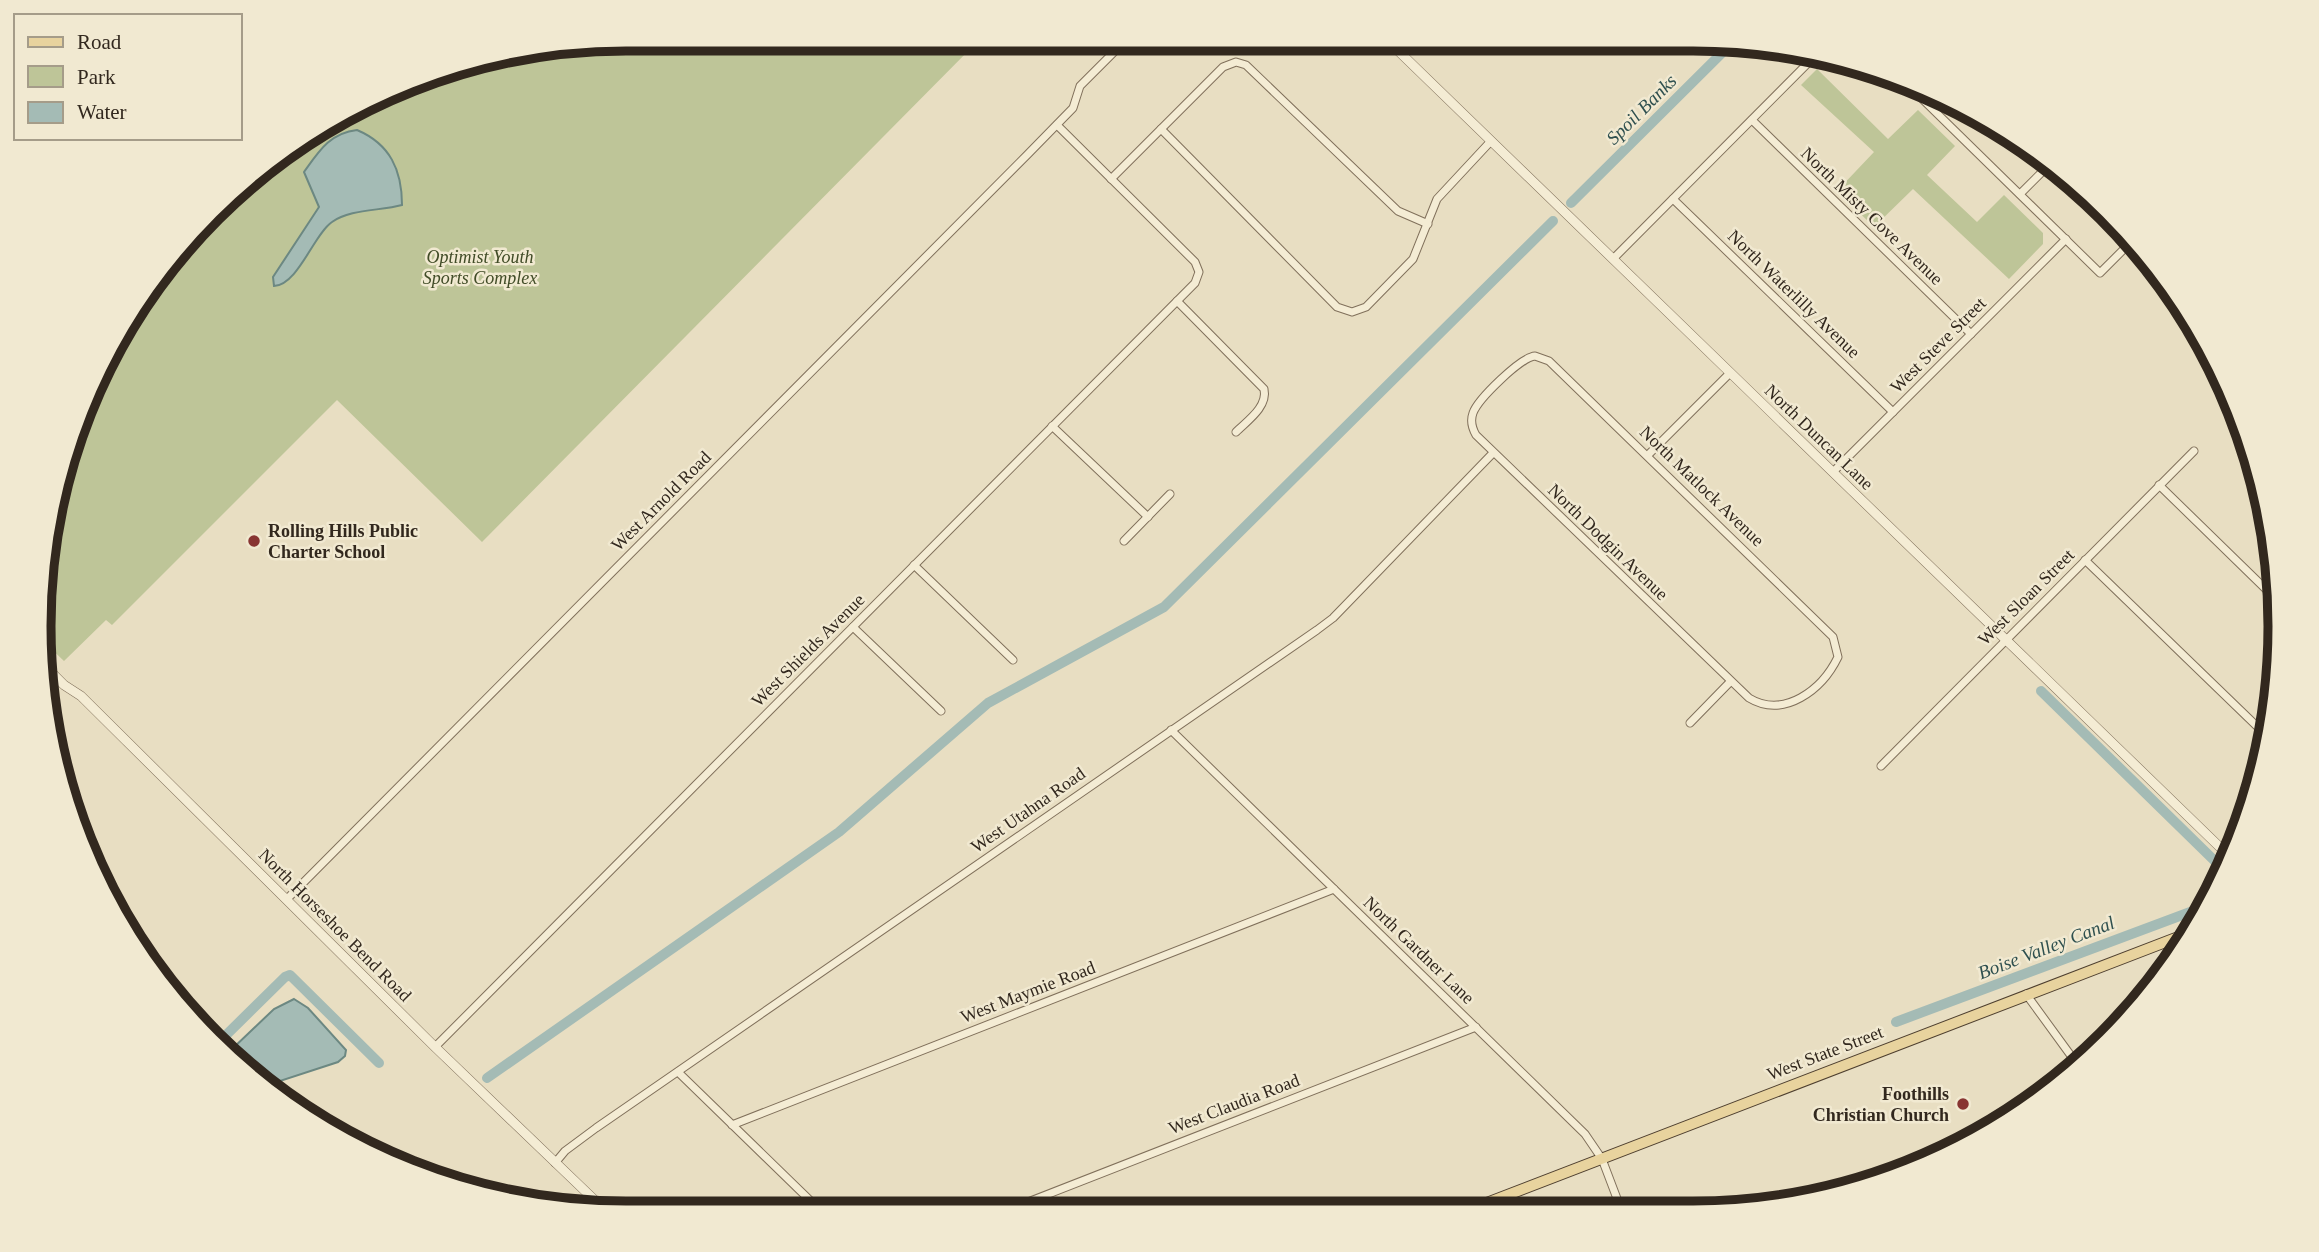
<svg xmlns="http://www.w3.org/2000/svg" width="2319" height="1252" font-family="'Times New Roman',serif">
<rect width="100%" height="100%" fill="#e8dec2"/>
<!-- green -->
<g fill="#bec598">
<polygon points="626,39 980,39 482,542 337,400 112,625 106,620 64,661 42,640 58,474 137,300 268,160 437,70"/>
<polygon points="1817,69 1888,139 1918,110 1955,146 1927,175 1977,222 2004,195 2043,233 2043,244 2009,279 1913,189 1874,227 1837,191 1874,152 1801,85"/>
</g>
<!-- water -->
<g fill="#a4bbb5" stroke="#6c8882" stroke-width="2">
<path d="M357,130C390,144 402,170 402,205C380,211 350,209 332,222C314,234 298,285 274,286L273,277L319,207L304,172C319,151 330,133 357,130Z"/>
<polygon points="294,999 308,1008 346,1050 345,1056 338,1062 271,1084 230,1051 274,1009"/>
</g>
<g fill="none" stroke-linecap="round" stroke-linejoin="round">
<!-- canal -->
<g stroke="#a4bbb5" stroke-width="10">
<polyline points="1571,203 1735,40"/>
<polyline points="2041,691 2224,870"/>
<polyline points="1896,1022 2209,905"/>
<polyline points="219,1042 285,977 290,975 379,1063"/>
<polyline points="487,1078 839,832 988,703 1164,607 1553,221"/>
</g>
<defs>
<g id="minor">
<polyline points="1908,85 2100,273 2133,240"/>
<polyline points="1752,120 1971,334"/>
<polyline points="1161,129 1337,307 1352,312 1366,307 1413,259 1437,199 1491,141"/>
<polyline points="1111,179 1223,67 1236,62 1246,65 1398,211 1428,224"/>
<polyline points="2020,194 2051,163"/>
<polyline points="1673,199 1893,412"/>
<polyline points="1613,259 1817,54"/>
<path d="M1177,301L1264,389C1268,407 1247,421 1236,432"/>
<path d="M1535,356L1549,361L1833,637L1838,657C1822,690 1784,719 1749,698L1476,435C1472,428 1470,421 1473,413C1478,399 1521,357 1535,356Z"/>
<polyline points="1052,426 1148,517"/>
<polyline points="1648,455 1730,373"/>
<polyline points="1833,472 2066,239"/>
<polyline points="2159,485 2279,602"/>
<polyline points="1124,541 1170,494"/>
<polyline points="2085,560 2268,737"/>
<polyline points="914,565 1013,660"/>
<polyline points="853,627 941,711"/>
<polyline points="1690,723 1730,682"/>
<polyline points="1171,730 1585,1134 1602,1159 1621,1209"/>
<polyline points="1881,766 2194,451"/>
<polyline points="287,899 1028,154 1073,108 1080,86 1127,39"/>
<polyline points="2026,994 2077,1064"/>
<polyline points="435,1047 1195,283 1199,272 1195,262 1057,125"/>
<polyline points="678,1072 822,1212"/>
<polyline points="732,1125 1334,889"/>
<polyline points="555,1163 565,1151 596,1128 1317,630 1333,618 1493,453"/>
<polyline points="1005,1211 1476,1027"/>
</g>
<g id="tertiary">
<polyline points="1386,39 2230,857"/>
<polyline points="40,661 64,685 81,696 435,1047 607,1212"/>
</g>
<polyline id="primary" points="1471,1209 2194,931"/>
</defs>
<!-- minor casing -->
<use href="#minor" stroke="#80705b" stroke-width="9"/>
<!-- tertiary casing -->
<use href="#tertiary" stroke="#80705b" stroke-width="10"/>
<!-- primary casing -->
<use href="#primary" stroke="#4e3f2f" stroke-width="12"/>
<!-- minor -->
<use href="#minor" stroke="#f4ecd4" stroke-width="7"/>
<!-- tertiary -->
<use href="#tertiary" stroke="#f4ecd4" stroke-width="9"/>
<!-- primary -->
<use href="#primary" stroke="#e8d39e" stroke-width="10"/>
</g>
<!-- markers -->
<g fill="#883532" stroke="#f1e9d1" stroke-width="2.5">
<circle cx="254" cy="541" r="7"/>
<circle cx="1963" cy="1104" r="7"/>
</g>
<g text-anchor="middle" stroke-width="5" stroke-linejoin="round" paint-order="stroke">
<!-- street labels -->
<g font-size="18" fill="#32281e" stroke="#f1e9d1">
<text transform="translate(1872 216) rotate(44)" y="6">North Misty Cove Avenue</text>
<text transform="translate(1794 294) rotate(44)" y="6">North Waterlilly Avenue</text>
<text transform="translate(1938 345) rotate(-45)" y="6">West Steve Street</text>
<text transform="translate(1819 437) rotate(44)" y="6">North Duncan Lane</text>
<text transform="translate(1702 486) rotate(44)" y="6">North Matlock Avenue</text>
<text transform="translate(661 501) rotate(-45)" y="6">West Arnold Road</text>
<text transform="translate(1608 542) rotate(44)" y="6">North Dodgin Avenue</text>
<text transform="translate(2026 597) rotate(-45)" y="6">West Sloan Street</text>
<text transform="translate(808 650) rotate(-45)" y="6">West Shields Avenue</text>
<text transform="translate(1028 810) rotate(-35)" y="6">West Utahna Road</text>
<text transform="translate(335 925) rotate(45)" y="6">North Horseshoe Bend Road</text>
<text transform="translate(1419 950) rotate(44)" y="6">North Gardner Lane</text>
<text transform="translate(1028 992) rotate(-21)" y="6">West Maymie Road</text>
<text transform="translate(1825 1053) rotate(-21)" y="6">West State Street</text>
<text transform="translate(1234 1104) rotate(-21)" y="6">West Claudia Road</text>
</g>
<!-- park labels -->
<g font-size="18" font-style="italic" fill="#414c27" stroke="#f1e9d1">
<text x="480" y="263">Optimist Youth<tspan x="480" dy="21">Sports Complex</tspan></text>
</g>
<!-- poi labels -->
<g font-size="18" font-weight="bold" fill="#32281e" stroke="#f1e9d1" text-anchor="start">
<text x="268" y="537">Rolling Hills Public<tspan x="268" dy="21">Charter School</tspan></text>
<text x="1949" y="1100" text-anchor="end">Foothills<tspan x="1949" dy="21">Christian Church</tspan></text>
</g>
<!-- water labels -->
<g font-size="19" font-style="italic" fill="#2f504f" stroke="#f1e9d1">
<text transform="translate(1641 109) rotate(-45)" y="7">Spoil Banks</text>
<text transform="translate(2046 947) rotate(-21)" y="7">Boise Valley Canal</text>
</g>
</g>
<!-- crop -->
<path d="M0 0H2319V1252H0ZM626 51H1693A575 575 0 0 1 2268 626V626A575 575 0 0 1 1693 1201H626A575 575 0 0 1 51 626V626A575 575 0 0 1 626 51Z" fill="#f1e9d1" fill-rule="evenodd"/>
<path fill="none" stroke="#32281e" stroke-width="9" d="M626 51H1693A575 575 0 0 1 2268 626V626A575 575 0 0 1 1693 1201H626A575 575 0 0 1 51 626V626A575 575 0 0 1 626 51Z"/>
<!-- legend -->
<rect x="14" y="14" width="228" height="126" fill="#f1e9d1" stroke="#a59c89" stroke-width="2"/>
<rect x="28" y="37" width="35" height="10" fill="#e8d39e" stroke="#a59c89" stroke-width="2"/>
<text x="77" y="49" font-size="21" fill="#32281e">Road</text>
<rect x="28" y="66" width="35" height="21" fill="#bec598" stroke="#a59c89" stroke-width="2"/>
<text x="77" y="84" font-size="21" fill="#32281e">Park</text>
<rect x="28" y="102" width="35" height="21" fill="#a4bbb5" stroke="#a59c89" stroke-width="2"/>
<text x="77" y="119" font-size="21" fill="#32281e">Water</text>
</svg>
